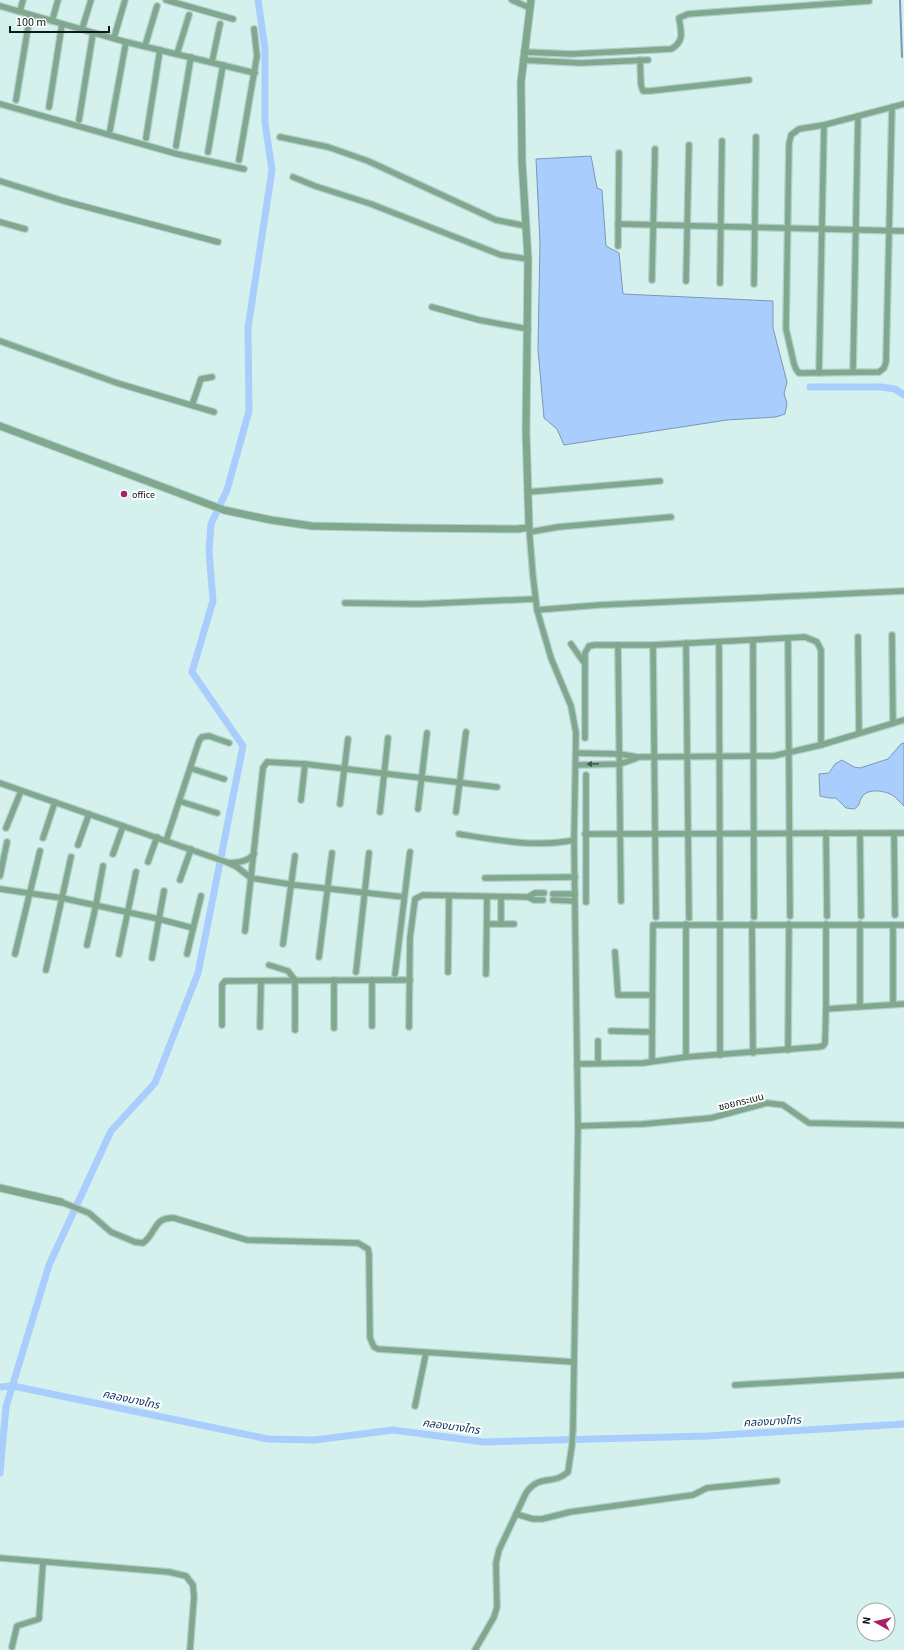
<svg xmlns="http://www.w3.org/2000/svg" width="904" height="1650" font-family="'Source Sans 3','Noto Sans Thai',sans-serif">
<rect width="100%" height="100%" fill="#d5f1ee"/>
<!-- water -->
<g fill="#a9cdfc" stroke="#7a97b7">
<polygon points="591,156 597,188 602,190 606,246 619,253 623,294 773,301 773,328 787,382 784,394 787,403 785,414 776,417 727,420 564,445 557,429 544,418 538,349 540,243 536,159"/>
<path d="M904,743V806C901,803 898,800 895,797C888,791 868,787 862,797C858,803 861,805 854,809L846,808L836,798H829L820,796L819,774L829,773L835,764L842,760L854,767L860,768L888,759L901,744Z"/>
</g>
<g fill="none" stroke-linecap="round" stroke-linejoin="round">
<!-- stream -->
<polyline stroke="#7a97b7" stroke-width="2" points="900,0 902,57"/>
<!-- canal -->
<g stroke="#a9cdfc" stroke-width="7">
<polyline points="810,387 881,387 895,389 904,395"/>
<polyline points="0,1387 13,1386 268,1439 315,1440 393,1430 484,1442 707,1436 904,1424"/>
<polyline points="0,1473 6,1407 49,1265 111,1131 155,1083 198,973 243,746 192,672 213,601 209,551 211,524 227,490 249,411 248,328 272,170 265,123 265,49 258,0"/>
</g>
<defs>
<g id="minor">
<polyline points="166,0 233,19"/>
<polyline points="512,0 530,8"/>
<polyline points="0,6 126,42 255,73"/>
<polyline points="20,11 23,0"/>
<polyline points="52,21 58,0"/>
<polyline points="82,29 91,0"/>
<polyline points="114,38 125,0"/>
<polyline points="145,46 157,6"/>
<path d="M524,52L572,54L671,49C685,41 681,32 679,18L688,14L869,1"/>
<polyline points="177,54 189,15"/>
<polyline points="523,60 581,63 648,60"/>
<polyline points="640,60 641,85 643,91 650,91 749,80"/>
<polyline points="212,62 220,24"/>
<polyline points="16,100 30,15"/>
<polyline points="0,104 177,154 244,169"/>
<polyline points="49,107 62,24"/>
<polyline points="892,107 886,362 884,368 879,372 799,373 796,369 794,364 786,329 789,144 791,135 799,129 824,125 904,104"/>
<polyline points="79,120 93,33"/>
<polyline points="110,130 126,42"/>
<polyline points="280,137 328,147 368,161 496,220 526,226"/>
<polyline points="146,138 160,50"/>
<polyline points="176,146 191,57"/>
<polyline points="208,152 223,65"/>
<polyline points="239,160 257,56 254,29"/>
<polyline points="293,177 315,186 371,204 501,255 528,259"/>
<polyline points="0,181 64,201 218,242"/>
<polyline points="0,222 25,229"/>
<polyline points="618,224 904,231"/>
<polyline points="618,246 619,153"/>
<polyline points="652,280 655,149"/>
<polyline points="686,281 689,145"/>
<polyline points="720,283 722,141"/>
<polyline points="754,284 756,137"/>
<polyline points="432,307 479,320 528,329"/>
<polyline points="0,341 117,383 214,412"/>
<polyline points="853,372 858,116"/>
<polyline points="819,373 824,125"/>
<polyline points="192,405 201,379 212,377"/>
<polyline points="528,492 660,481"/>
<polyline points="530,532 558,527 671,517"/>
<polyline points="345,603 420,604 535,599"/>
<polyline points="537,610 599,605 904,591"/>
<polyline points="892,635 893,723"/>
<polyline points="858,637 859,733"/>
<polyline points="788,639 790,916"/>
<polyline points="753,641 754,917"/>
<polyline points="719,642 720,918"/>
<polyline points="686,643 689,918"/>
<polyline points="571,644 585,664"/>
<polyline points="618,645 621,901"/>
<polyline points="653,645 656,917"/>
<polyline points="585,738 585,653 589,646 595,645 653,645 805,637 817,642 821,650 821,745"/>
<polyline points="576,753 620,754 637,757 773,756 821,745 904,720"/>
<polyline points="576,765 620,764 637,758"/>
<polyline points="190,768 224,779"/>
<polyline points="0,783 229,863 237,867 251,878 295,885 404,897"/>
<polyline points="301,800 305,764"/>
<polyline points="179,801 217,813"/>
<polyline points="340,804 348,739"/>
<polyline points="418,809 427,733"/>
<polyline points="380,812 388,738"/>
<polyline points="456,812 466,732"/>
<polyline points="6,828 21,791"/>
<polyline points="826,833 827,916"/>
<polyline points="860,833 861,916"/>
<polyline points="894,833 895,915"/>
<path d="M459,834C496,840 536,848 574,840"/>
<polyline points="585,834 904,833"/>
<polyline points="43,838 55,802"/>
<polyline points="166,841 199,741 202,737 209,736 229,743"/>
<polyline points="78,845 89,814"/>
<polyline points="113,854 123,826"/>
<polyline points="148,862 157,837"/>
<path d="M229,863C240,862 247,862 254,854"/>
<polyline points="0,876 7,842"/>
<polyline points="485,878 575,877"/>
<polyline points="180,880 191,849"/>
<polyline points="0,889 62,898 159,919 193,928"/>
<polyline points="553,894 575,894"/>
<polyline points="501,897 501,924"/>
<polyline points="528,897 535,893 544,893"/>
<polyline points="553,900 574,901"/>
<polyline points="586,902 586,775"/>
<polyline points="487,924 514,924"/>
<polyline points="752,924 753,1053"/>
<polyline points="893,925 893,1004"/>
<polyline points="245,931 263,768 267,762 305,764 497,787"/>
<polyline points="283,944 295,856"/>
<polyline points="87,945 96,905 103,866"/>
<polyline points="615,952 618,995 652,995"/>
<polyline points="15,954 40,851"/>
<polyline points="119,954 136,872"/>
<polyline points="187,954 201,896"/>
<polyline points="319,957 332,853"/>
<polyline points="152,958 164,891"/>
<polyline points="269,965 288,971 295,980 295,1030"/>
<polyline points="46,970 71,857"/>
<polyline points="356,972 369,853"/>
<polyline points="448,972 449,896"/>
<polyline points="395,974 410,852"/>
<polyline points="486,974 487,897"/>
<polyline points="372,980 372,1026"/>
<polyline points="860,1006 860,924"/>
<polyline points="826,1009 826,924"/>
<polyline points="222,1025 222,985 225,981 410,980"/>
<polyline points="260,1027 261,981"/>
<polyline points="409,1027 410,938 415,899 423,895 528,897 534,900 543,900"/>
<polyline points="334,1028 334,980"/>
<polyline points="611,1031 652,1032"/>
<polyline points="788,1050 789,924"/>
<polyline points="720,1055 720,925"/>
<polyline points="686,1057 686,924"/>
<polyline points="652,1061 653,925 904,925"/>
<polyline points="598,1063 598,1041"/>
<polyline points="577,1064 643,1063 686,1057 818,1047 823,1046 825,1043 826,1009 904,1004"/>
<polyline points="578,1126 643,1124 711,1118 767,1103 783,1105 809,1123 904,1125"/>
<path d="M61,1202L89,1213L111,1232L135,1242L143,1243C157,1233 153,1217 174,1218L247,1240L358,1243L368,1249L369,1254L370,1338L374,1347L378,1349L574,1362"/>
<polyline points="735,1385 904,1375"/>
<polyline points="415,1406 426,1353"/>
<polyline points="516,1514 533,1519 542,1519 570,1512 693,1495 707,1488 777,1481"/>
<polyline points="0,1558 169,1572 186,1576 193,1585 194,1597 190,1650"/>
<polyline points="12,1647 17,1626 39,1619 43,1562"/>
<path d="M475,1650L494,1617L497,1607L496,1563L499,1550L526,1493C540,1473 553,1486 568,1472L572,1445L573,1428L578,1126L574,840L576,733L571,706L551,658L537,610L533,576L529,527"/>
</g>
<g id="tertiary">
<polyline points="0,426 224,510 271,520 312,526 408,528 518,529 529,527 526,432 528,259 522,162 521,82 531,0"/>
<polyline points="0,1188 61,1202"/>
</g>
</defs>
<!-- minor casing -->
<use href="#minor" stroke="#b5cecc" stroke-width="8"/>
<!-- tertiary casing -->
<use href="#tertiary" stroke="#b5cecc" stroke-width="9"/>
<!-- minor -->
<use href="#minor" stroke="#80a88e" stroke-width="5.5"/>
<!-- tertiary -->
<use href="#tertiary" stroke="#80a88e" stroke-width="7"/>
</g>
<!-- one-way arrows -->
<defs><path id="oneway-solid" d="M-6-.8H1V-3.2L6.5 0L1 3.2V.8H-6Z"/></defs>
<use fill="#41594d" href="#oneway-solid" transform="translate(593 764) rotate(178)"/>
<!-- markers -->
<circle fill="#a82168" stroke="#fff" stroke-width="1.5" cx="124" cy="494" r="4"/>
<g text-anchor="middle" stroke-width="4" stroke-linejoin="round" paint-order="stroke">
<!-- poi labels -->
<g font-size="10" fill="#0e1817" stroke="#fff" text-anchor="start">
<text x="132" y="498">office</text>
</g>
<!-- street labels -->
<g font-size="10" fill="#0e1817" stroke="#fff">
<text transform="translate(741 1101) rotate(-14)" y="4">ซอยกระเบน</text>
</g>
<!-- water labels -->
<g font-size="11" font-style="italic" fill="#06305f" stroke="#fff">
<text transform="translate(131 1399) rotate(12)" y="4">คลองบางไทร</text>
<text transform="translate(772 1421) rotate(-3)" y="4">คลองบางไทร</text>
<text transform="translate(451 1426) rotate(8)" y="4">คลองบางไทร</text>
</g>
</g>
<!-- north arrow -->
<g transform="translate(876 1622) rotate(278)"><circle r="19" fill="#ffffff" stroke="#9fa3a2"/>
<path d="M0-3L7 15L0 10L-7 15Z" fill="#a82168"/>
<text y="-6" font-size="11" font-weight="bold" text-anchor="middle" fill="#0e1817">N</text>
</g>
<!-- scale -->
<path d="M10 26v6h99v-6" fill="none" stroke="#0e1817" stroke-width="2"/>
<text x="16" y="26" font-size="12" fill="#0e1817" stroke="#ffffff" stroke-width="3" paint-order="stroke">100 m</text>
</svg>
